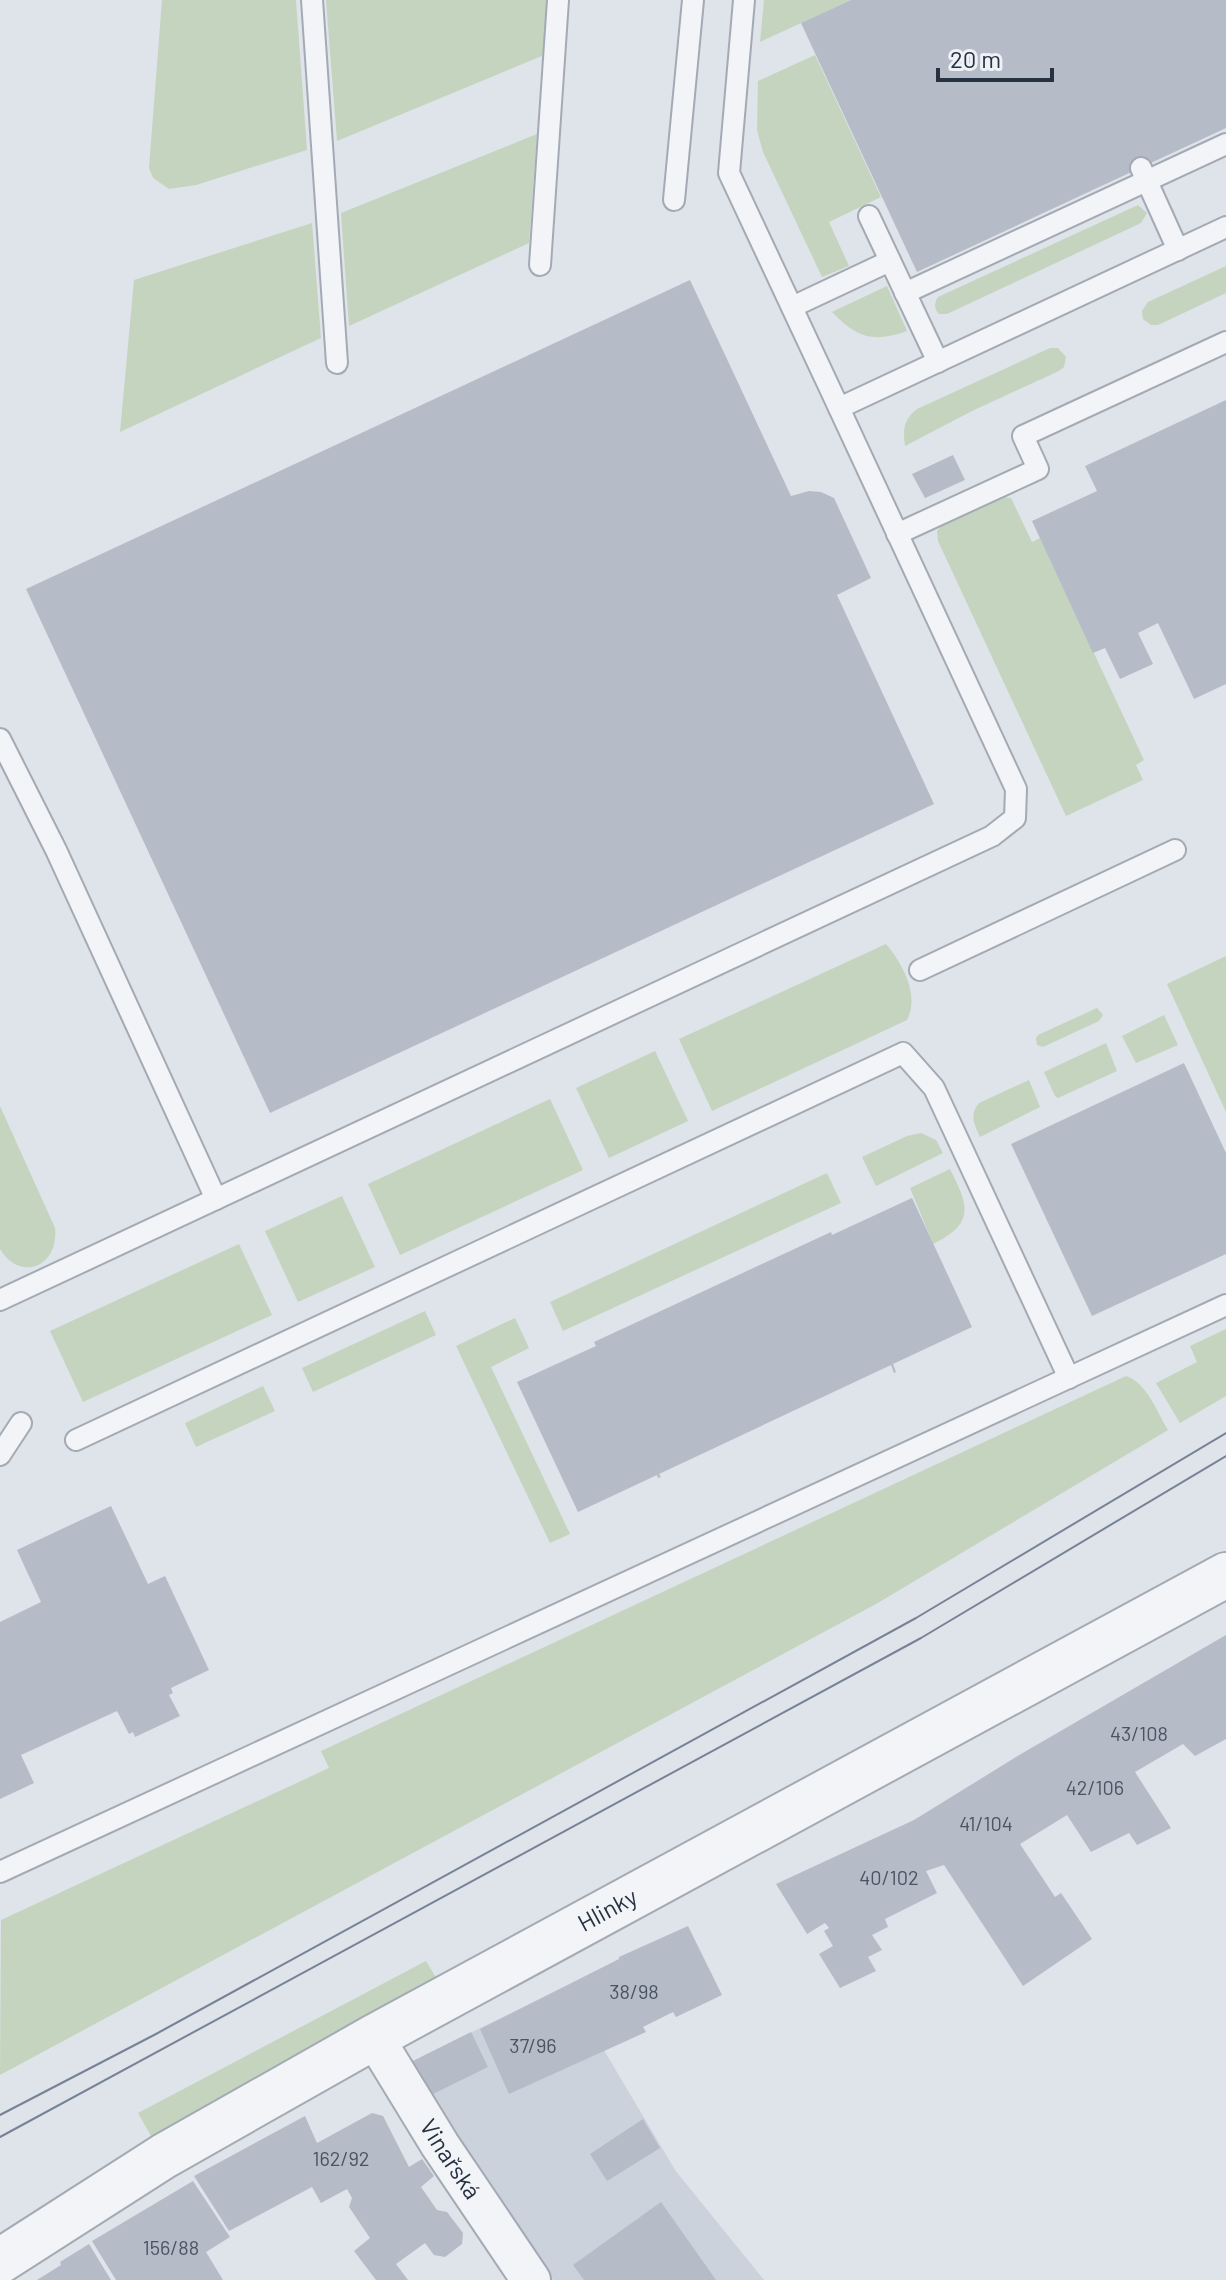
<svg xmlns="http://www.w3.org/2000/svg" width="1226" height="2280" font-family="Barlow,sans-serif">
<rect width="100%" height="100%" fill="#dfe3ea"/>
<!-- built -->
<polygon fill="#ccd2dc" points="566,1986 675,2170 764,2280 553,2280 427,2097 409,2063"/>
<!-- green -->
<g fill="#c5d4bf">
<polygon points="162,0 296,0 307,150 196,185 169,189 153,178 149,168"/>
<polygon points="326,0 548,0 544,55 337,141"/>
<polygon points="764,0 851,0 760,42"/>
<polygon points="815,55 881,197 829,222 849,266 822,277 763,152 757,130 758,81"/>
<polygon points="537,134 529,243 349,326 341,213"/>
<path d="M1138,205L1147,213L1141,223L947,314H939C934,309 934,303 938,297Z"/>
<polygon points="312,223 321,338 120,432 134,280"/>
<polygon points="1226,266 1226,293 1158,325 1151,325 1143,319 1142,311 1148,302"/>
<path d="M887,286L907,331C873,343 857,338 832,312Z"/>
<path d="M1050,348H1058L1066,357L1064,367L1059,371L972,411L905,446C903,430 903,420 917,409Z"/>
<polygon points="1001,497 1011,498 1032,542 1040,538 1144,760 1136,765 1143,780 1066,816 938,541 937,531 945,522"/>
<path d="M886,944C902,963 920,995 907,1020L712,1111L679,1039Z"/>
<polygon points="1226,956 1226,1112 1167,984"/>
<polygon points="1097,1008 1103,1015 1099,1021 1043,1047 1037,1045 1036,1038 1038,1035"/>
<polygon points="1164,1015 1178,1045 1136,1063 1122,1036"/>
<polygon points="1106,1043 1117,1071 1058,1098 1055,1096 1044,1072"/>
<polygon points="655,1051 688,1121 609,1158 576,1088"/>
<path d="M1029,1080L1040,1107L980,1137C974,1123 969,1116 979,1103Z"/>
<polygon points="550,1099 583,1170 400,1255 368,1184"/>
<path d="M0,1106L55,1228C59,1266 21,1283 0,1249Z"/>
<polygon points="921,1133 936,1140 943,1153 876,1186 862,1157 907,1136"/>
<path d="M950,1169C968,1205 976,1223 933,1244L910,1188Z"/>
<polygon points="827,1173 841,1203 563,1331 550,1302"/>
<polygon points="342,1196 375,1267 298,1302 265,1231"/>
<polygon points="239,1244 272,1315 83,1402 50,1331"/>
<polygon points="425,1311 436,1335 313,1392 302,1368"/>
<polygon points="515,1318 529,1348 491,1367 570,1534 550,1543 456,1346"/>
<polygon points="1226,1329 1226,1396 1180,1423 1156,1383 1197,1362 1190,1346"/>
<path d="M1126,1376C1147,1383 1157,1412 1168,1430L876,1604L0,2075L1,1920L329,1768L321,1751Z"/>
<polygon points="263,1386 275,1411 196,1447 185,1423"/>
<polygon points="426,1961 438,1981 151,2136 138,2113"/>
</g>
<!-- building -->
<g fill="#b5bcc7">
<polygon points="851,0 1226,0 1226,128 917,272 801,23"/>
<polygon points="690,280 791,496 809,491 821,492 834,498 871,578 837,595 934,804 270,1113 26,589"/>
<polygon points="1226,400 1226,684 1194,699 1158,623 1138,633 1153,664 1120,679 1105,648 1093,653 1032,521 1097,491 1085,466"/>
<polygon points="953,455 965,480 925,498 912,474"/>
<polygon points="1184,1063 1226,1153 1226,1254 1092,1316 1011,1144"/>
<polygon points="912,1198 972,1327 893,1364 896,1372 894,1373 891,1365 659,1474 661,1477 658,1478 657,1475 578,1512 517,1382 596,1346 594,1342 831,1232 832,1235"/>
<polygon points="111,1506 148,1584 165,1576 209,1670 171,1688 173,1693 169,1695 180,1716 135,1737 133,1732 129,1734 117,1711 21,1755 34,1783 0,1799 0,1622 41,1602 17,1550"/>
<polygon points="1226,1635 1226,1739 1195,1756 1183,1744 1135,1772 1171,1828 1137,1845 1129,1833 1091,1852 1067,1815 1020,1844 1055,1897 1061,1893 1092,1939 1023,1986 944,1865 926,1871 937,1893 885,1919 888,1927 872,1935 882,1950 868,1957 876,1971 840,1988 819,1954 833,1946 824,1931 829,1928 825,1923 807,1934 776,1884 914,1820 1021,1754"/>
<polygon points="688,1926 722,1995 676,2017 673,2012 643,2027 646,2032 509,2094 480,2029 619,1959 619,1957"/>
<polygon points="471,2032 488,2067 427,2097 409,2063"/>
<polygon points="372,2113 383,2116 409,2167 422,2159 434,2176 421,2187 437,2210 447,2212 463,2233 462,2244 445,2257 434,2255 425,2243 396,2264 408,2280 376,2280 354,2251 370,2238 349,2207 352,2198 347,2189 321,2203 312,2187 229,2231 194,2176 305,2116 317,2143"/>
<polygon points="643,2119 660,2148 607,2181 590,2154"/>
<polygon points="193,2181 230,2237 206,2252 223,2280 116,2280 92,2241"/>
<polygon points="661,2202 716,2280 584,2280 573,2265"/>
<polygon points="89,2244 111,2280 37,2280 61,2265 60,2262"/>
</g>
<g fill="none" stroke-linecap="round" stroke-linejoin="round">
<defs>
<g id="service">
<polyline points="312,0 337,363"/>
<polyline points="744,0 729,173 839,408 1226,227"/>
<polyline points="1141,168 1178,250"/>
<polyline points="674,200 693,0"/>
<polyline points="869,216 938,362"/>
<polyline points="540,265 558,0"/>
<polyline points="905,293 1226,144"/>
<polyline points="792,307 890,261"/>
<polyline points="897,534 1038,469 1023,436 1226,342"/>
<polyline points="0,739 56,850 216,1199"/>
<polyline points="920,970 1175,850"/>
<polyline points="0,1300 992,836 1015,818 1016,789 839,408"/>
<polyline points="76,1440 903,1053 934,1088 1069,1378"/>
<polyline points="0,1455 21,1423"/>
<polyline points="0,1872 1226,1305"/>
</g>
<g id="minor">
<path id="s1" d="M374,2037L440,2145L531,2280"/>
</g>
<g id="tertiary">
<path id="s2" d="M0,2261L164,2156L374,2037L1226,1575"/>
</g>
</defs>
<!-- service casing -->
<use href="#service" stroke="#a4aab4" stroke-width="24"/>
<!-- minor casing -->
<use href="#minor" stroke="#a4aab4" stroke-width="42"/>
<!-- tertiary casing -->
<use href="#tertiary" stroke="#a4aab4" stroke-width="48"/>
<!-- service -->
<use href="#service" stroke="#f2f4f7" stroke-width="20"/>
<!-- minor -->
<use href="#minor" stroke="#f2f4f7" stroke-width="38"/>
<!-- tertiary -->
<use href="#tertiary" stroke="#f2f4f7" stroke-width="44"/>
<!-- tram -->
<g stroke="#768395" stroke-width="2">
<polyline points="0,2115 156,2034 916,1618 1226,1433"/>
<polyline points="0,2137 921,1638 1226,1456"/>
</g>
</g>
<g text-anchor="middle" stroke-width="7" stroke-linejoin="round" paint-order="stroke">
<!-- number labels -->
<g font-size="20" fill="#4a5463">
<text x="1139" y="1741">43/108</text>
<text x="1095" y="1795">42/106</text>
<text x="986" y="1831">41/104</text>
<text x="889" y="1885">40/102</text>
<text x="634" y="1999">38/98</text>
<text x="533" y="2053">37/96</text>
<text x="341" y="2166">162/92</text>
<text x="171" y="2255">156/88</text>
</g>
<!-- street labels -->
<g font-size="24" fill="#263142" stroke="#eef2f7">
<text dy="8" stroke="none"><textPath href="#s2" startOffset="702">Hlinky</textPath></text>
<text dy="8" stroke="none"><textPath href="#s1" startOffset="144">Vinařská</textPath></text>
</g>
</g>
<!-- scale -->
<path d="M938 68v12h114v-12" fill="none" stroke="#263142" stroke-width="4"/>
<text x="950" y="68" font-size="24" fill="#263142" stroke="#eef2f7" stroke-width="6" paint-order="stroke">20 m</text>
</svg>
